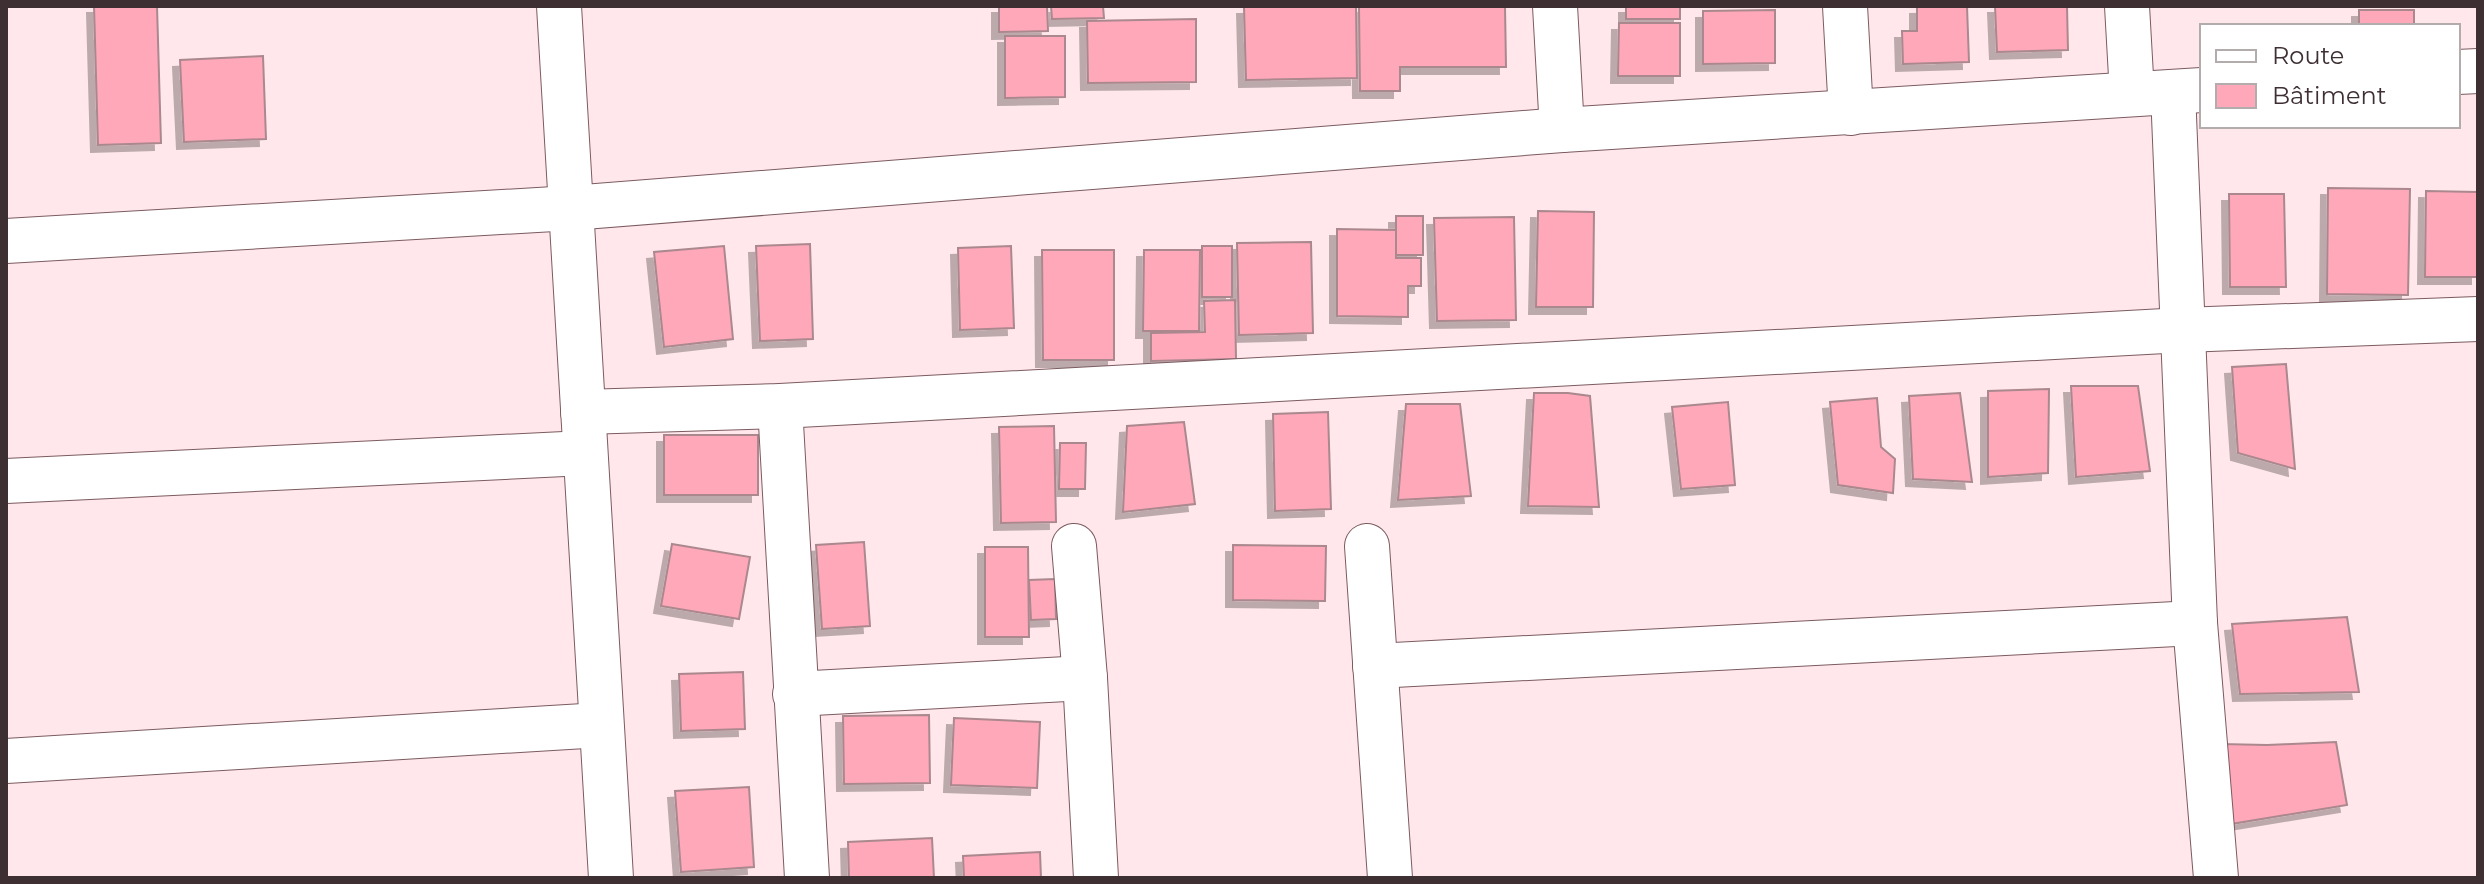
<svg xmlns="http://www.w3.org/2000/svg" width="2484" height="884" font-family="Montserrat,sans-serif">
<defs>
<filter id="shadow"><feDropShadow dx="-7" dy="7" stdDeviation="0" flood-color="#0004"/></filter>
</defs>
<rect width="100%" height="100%" fill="#ffe7eb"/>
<!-- building -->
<g fill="#ffa8b9" stroke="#ab888e" stroke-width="2" filter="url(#shadow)">
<polygon points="94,6 157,6 161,143 98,145"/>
<polygon points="999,6 1047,6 1048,31 999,32"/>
<polygon points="1051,6 1103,6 1104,18 1052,19"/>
<polygon points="1356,6 1357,78 1246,80 1244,7"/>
<polygon points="1359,6 1505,6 1506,67 1400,67 1400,91 1360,91"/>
<rect x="1626" y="6" width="54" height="13"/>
<polygon points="1967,6 1969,62 1903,64 1902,31 1917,31 1917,7"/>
<polygon points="1995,6 2067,6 2068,50 1997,52"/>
<polygon points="1775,10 1775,63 1703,64 1703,11"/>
<rect x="2359" y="10" width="55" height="16"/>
<polygon points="1196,19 1196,82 1088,83 1087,21"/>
<polygon points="1619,23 1680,23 1680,76 1618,76"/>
<polygon points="1005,36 1065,36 1065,97 1005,98"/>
<polygon points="263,56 266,139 184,142 180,60"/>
<polygon points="2328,188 2410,189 2408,295 2327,294"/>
<polygon points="2426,191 2478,192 2478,277 2425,277"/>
<polygon points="2229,194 2284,194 2286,287 2230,287"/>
<polygon points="1538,211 1594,212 1593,307 1536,307"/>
<rect x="1396" y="216" width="27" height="39"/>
<polygon points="1514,217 1516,320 1437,321 1434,218"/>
<polygon points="1337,229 1396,230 1396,258 1421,258 1421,286 1408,286 1408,317 1337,316"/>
<polygon points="1311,242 1313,333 1239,335 1237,243"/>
<polygon points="810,244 813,339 760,341 756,246"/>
<polygon points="724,246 733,339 664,347 654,252"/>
<polygon points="1011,246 1014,328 960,330 958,248"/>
<rect x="1202" y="246" width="30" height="51"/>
<polygon points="1042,250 1114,250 1114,360 1043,360"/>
<polygon points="1144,250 1200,250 1199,331 1143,331"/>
<polygon points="1235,300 1236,359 1151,361 1151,333 1205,332 1204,301"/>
<polygon points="2286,364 2295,469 2238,453 2232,367"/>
<polygon points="2071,386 2138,386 2150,471 2076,477"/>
<polygon points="2049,389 2048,473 1988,477 1988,391"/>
<polygon points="1534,393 1568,393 1590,396 1599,507 1528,506"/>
<polygon points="1960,393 1972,482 1913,479 1909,396"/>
<polygon points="1877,398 1881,447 1895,459 1893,493 1838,485 1830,402"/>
<polygon points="1728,402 1735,485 1681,489 1672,407"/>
<polygon points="1406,404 1460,404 1471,496 1398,500"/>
<polygon points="1328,412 1331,509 1275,511 1273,414"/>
<polygon points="1184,422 1195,504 1123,512 1127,426"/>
<polygon points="1054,426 1056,522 1001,523 999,427"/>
<rect x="664" y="435" width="94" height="60"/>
<polygon points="1060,443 1086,443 1085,489 1059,489"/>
<polygon points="864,542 870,626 822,629 816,545"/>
<polygon points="672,544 750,557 739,619 661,606"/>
<polygon points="1233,545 1326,546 1325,601 1233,600"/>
<polygon points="985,547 1028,547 1029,637 985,637"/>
<polygon points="1055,579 1056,619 1031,620 1029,580"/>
<polygon points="2347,617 2359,692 2240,694 2232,624"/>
<polygon points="743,672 745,729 681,731 679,674"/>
<polygon points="929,715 930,783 844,784 843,716"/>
<polygon points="954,718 1040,722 1037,788 951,785"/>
<polygon points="2336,742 2347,805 2225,825 2221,744 2267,745"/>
<polygon points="749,787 754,867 681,872 675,791"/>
<polygon points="932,838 934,878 849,878 848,842"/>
<polygon points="1040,852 1041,878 964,878 963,856"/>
</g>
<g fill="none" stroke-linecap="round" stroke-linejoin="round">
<defs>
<g id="street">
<polyline points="559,6 611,878"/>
<polyline points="1555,6 1562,130"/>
<polyline points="1845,6 1851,113"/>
<polyline points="2127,6 2132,94"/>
<polyline points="2458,72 2478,71"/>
<polyline points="2173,92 2195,623 2216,878"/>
<polyline points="6,241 571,208 1562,130 2202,90"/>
<polyline points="780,406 807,878"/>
<polyline points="583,412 780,406 2183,330 2478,319"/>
<polyline points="6,481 585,453"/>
<polyline points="1074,546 1085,678 1096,878"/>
<polyline points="1367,546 1390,878"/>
<polyline points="1375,666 2195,623"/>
<polyline points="795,694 1085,678"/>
<polyline points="6,761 601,725"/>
</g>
</defs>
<!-- street casing -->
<use href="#street" stroke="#7b5b60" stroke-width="46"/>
<!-- street -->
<use href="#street" stroke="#fff" stroke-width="44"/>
</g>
<!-- border -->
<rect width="2484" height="884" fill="none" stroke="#3e2f32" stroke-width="16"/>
<!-- legend -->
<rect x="2200" y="24" width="260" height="104" fill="#ffffff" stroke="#b2acad" stroke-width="2"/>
<rect x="2216" y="50" width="40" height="12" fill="#ffffff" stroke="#b2acad" stroke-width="2"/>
<text x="2272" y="64" font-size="24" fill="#3e2f32">Route</text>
<rect x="2216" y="84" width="40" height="24" fill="#ffa8b9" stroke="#b2acad" stroke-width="2"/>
<text x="2272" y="104" font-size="24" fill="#3e2f32">Bâtiment</text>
</svg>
